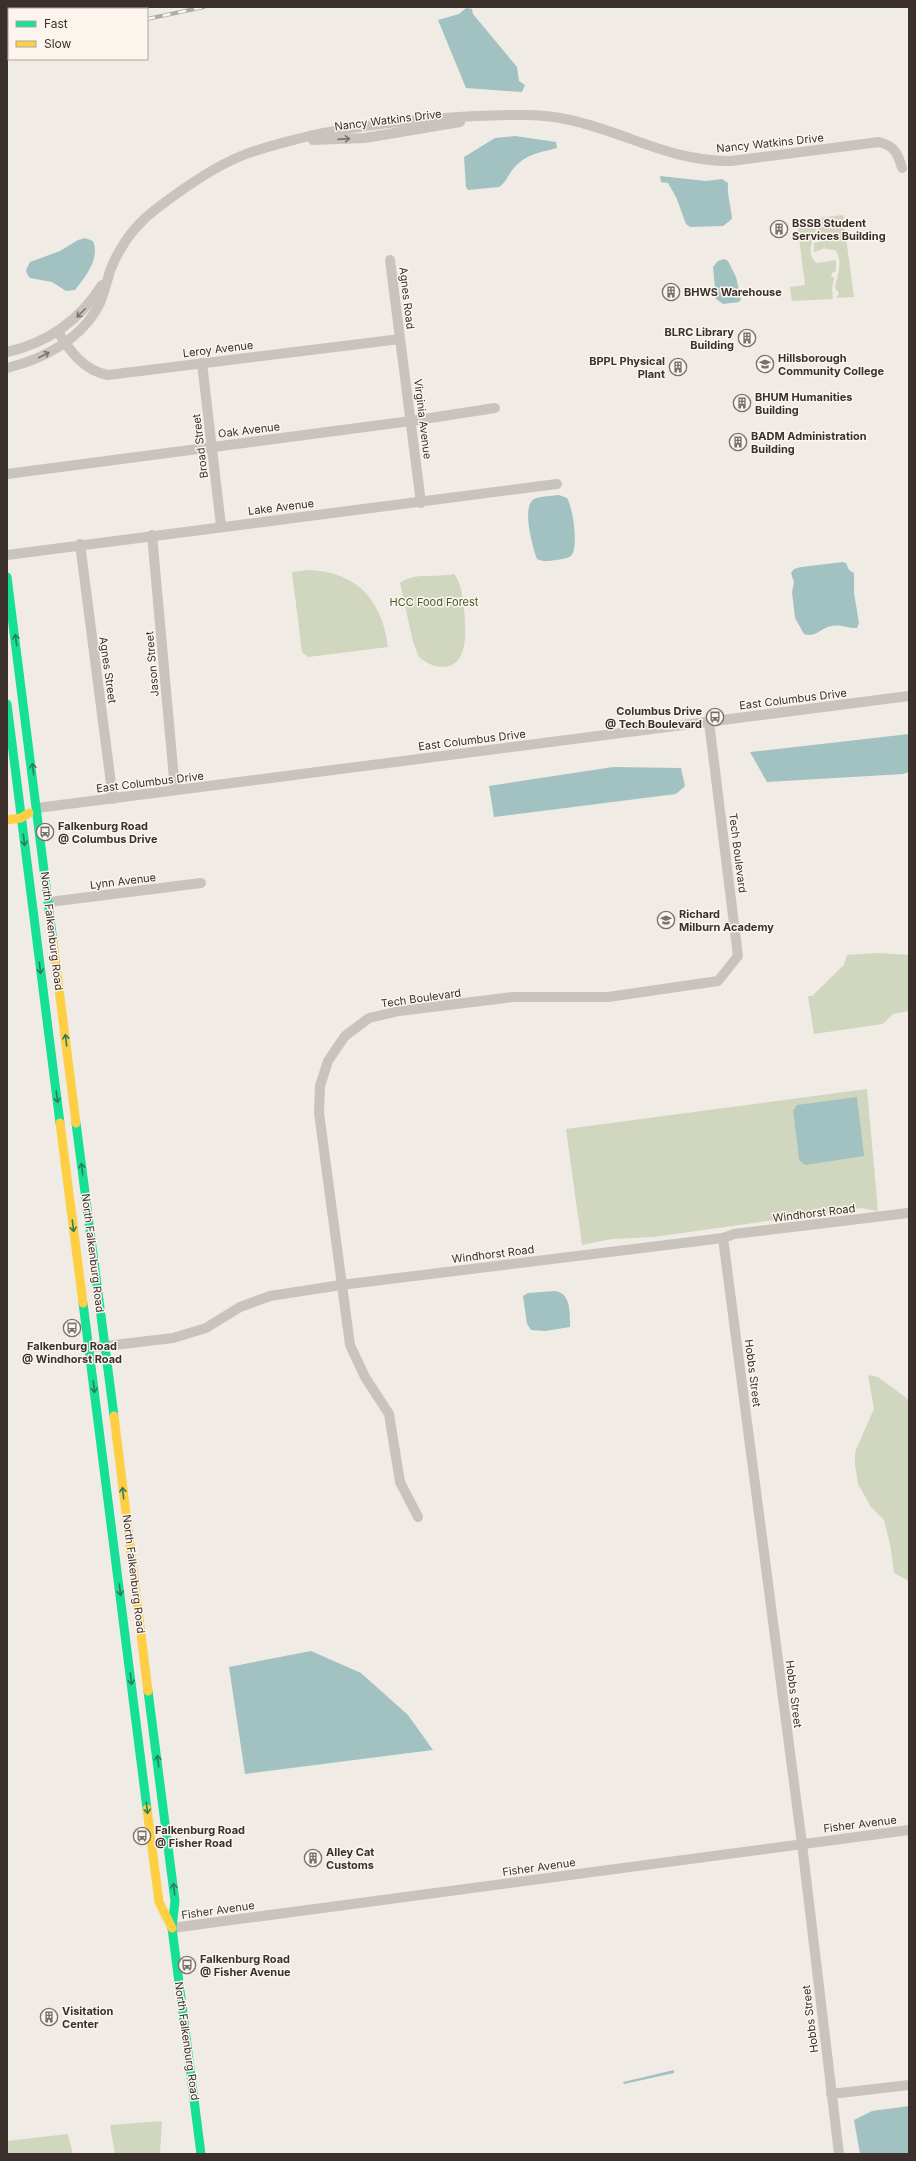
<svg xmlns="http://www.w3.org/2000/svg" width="916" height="2161" font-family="Inter,sans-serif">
<rect width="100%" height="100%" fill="#f0ebe5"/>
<!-- green -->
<g fill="#d1d6bf" fill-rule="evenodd">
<path d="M843,215L854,297L836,298L839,293L835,288C837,276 844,261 835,250L825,249L824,246L823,249L814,252V243L819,242L820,240L817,236L819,218Z"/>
<path d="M815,219L812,224L816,229C813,240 805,255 817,263L836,260V271L832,273L831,276L834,278L832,288L833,299L792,301L790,287L805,285L797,221Z"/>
<path d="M309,570C358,572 382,601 388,647L308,657L302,652L292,572Z"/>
<path d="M454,574C461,581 463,600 464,609C466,631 470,674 435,666C430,665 423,660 419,657L413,642L400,583C414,572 437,578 454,574Z"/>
<polygon points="878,953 909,955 909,1011 893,1014 883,1024 814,1034 808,996 812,996 844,965 847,955"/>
<path d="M867,1089L878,1211L861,1208L654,1237L612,1239L582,1245L566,1129ZM793,1111L805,1165L799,1160Z"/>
<polygon points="868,1375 878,1377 909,1400 909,1581 894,1573 890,1544 884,1520 871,1507 858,1484 855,1464 855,1452 874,1409"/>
<polygon points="162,2121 160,2154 115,2154 110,2125"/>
<polygon points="68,2134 73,2154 7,2154 7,2141"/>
</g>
<!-- water -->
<g fill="#a1c2c1">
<polygon points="466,8 472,9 473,14 517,67 519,81 525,85 522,92 466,88 438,20 459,14"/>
<path d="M515,136L556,142L557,148C538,153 526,154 513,169C508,175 506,183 499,187L468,190L466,187L464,157L495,138Z"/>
<path d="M660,176L706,181L722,179L728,183C727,196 731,206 732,219L723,226L690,227L686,224L676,197L668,183L661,182Z"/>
<path d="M85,238L93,241C100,259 86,276 75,290L66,291L52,282L30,278L27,274L26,270L30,262L60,251L78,240Z"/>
<polygon points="724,259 728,261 736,277 741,299 739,302 723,304 716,299 713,267 718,261"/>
<path d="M559,495L567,498C573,508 579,548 571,556C567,559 561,559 556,560C549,561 543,562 537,559C533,548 521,507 534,499C540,496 552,496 559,495Z"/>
<path d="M843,562L846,563L849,570L854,573V593L859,623L857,628C846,629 842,623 828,627C820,630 813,638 804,634L795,618L792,592L794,582L791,573L794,569L801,567Z"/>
<polygon points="909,734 909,772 903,774 767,782 750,752"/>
<polygon points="613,767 681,768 685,786 676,794 494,817 489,786"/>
<polygon points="857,1097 864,1156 805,1165 799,1160 793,1111 797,1105"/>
<path d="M555,1291C571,1293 570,1313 570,1327L545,1331L531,1330L527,1324L523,1296L528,1293Z"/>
<polygon points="311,1651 361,1673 408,1715 433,1750 245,1774 229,1667"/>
<polygon points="674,2070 674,2073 624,2084 623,2082"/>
<polygon points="909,2106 909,2154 860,2154 854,2120 872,2111"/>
</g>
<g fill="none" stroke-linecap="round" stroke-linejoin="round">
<!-- street -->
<g stroke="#c9c3be" stroke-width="10">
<polyline points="313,140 365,138 460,122"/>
<polyline points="390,260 421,503"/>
<path d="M58,332C70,351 84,371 108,375L400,339"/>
<path d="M7,352C47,343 80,320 102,285"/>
<polyline points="202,363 221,526"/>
<path d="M7,368C44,359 82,339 100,303C104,293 107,282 110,271C120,245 136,223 160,206C185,187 212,168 241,156C263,147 286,142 309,136C364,124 419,119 475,116C507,115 538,113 570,120C626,132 671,162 731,161L879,142C895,146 898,154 902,168"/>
<polyline points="7,474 411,421 495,408"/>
<polyline points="152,535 175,790"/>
<polyline points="80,544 113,799"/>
<polyline points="7,555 557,484"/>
<polyline points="37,808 909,696"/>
<polyline points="49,902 201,883"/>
<polyline points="723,1238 802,1844 839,2154"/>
<polyline points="89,1348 173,1338 206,1328 240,1307 270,1296 341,1285 723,1238 734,1234 908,1213"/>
<polyline points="418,1517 400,1482 389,1414 365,1377 350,1345 319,1113 320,1086 328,1061 345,1036 369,1018 399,1011 513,997 608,997 718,981 738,956 709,722"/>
<polyline points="172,1928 909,1830"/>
<polyline points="831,2094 909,2085"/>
</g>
<!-- fast -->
<g stroke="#16e098" stroke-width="9">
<polyline points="7,577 53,942"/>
<polyline points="7,704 60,1123"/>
<polyline points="76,1123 114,1416"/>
<polyline points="83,1303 147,1809"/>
<polyline points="148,1691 175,1901 172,1928 201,2154"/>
</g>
<!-- slow -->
<g stroke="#ffcf43" stroke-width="9">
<polyline points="7,820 21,818 29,813"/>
<polyline points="53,942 76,1123"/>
<polyline points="60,1123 83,1303"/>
<polyline points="114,1416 148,1691"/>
<polyline points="147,1809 159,1902 172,1928"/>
</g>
<defs>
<g id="rail">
<polyline points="147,19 204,7"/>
<polyline points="7,48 9,47"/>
</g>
</defs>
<!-- rail casing -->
<use href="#rail" stroke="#b1aca8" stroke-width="4"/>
<!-- rail -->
<use href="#rail" stroke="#fbf5ee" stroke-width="2.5" stroke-dasharray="8" stroke-linecap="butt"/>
</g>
<!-- one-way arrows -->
<defs><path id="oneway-shaft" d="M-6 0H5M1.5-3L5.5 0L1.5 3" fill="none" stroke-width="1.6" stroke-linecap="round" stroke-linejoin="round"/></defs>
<g stroke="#7b726d">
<use href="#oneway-shaft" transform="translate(344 139) rotate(-4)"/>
<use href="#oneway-shaft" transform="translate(81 313) rotate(135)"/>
<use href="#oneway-shaft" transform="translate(44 355) rotate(-27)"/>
</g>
<g stroke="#2a7f5c">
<use href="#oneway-shaft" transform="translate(16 640) rotate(-98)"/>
<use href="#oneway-shaft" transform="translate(33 769) rotate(-97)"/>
<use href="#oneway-shaft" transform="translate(24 840) rotate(83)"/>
<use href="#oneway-shaft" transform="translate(40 968) rotate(83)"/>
<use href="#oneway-shaft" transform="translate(66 1040) rotate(-97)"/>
<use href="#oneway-shaft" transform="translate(57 1097) rotate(83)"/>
<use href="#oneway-shaft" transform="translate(82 1169) rotate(-97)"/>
<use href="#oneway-shaft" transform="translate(73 1226) rotate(83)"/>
<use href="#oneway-shaft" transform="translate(94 1387) rotate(83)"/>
<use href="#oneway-shaft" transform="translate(123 1493) rotate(-97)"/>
<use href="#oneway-shaft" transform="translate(120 1590) rotate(83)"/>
<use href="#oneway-shaft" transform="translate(131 1679) rotate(83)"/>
<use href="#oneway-shaft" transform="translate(158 1761) rotate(-97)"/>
<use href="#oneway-shaft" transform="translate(147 1808) rotate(83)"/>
<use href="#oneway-shaft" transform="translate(174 1889) rotate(-97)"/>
</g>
<!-- icons -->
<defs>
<symbol id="building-ring" viewBox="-11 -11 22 22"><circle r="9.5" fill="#fbf5ee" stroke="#7a716c" stroke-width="1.5"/><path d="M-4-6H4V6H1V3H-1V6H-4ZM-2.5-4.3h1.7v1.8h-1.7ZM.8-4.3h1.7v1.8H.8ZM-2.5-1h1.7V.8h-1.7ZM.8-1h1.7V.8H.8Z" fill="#7a716c"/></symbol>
<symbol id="university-ring" viewBox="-11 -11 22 22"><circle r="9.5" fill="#fbf5ee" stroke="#7a716c" stroke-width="1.5"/><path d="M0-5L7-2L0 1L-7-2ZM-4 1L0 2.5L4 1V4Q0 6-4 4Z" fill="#7a716c"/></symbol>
<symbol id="bus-ring" viewBox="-11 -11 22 22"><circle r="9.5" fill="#fbf5ee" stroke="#7a716c" stroke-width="1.5"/><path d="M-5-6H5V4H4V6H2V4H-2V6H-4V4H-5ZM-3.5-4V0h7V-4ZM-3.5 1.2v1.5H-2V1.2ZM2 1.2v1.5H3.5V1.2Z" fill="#7a716c"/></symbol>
<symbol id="school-ring" viewBox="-11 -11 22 22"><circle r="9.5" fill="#fbf5ee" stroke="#7a716c" stroke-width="1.5"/><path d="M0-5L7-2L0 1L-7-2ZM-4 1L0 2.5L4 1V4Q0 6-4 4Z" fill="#7a716c"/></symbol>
</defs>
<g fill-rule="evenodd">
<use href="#building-ring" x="769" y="219" width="20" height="20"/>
<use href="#building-ring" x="661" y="282" width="20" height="20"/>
<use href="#building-ring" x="737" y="328" width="20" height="20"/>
<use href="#university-ring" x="755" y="354" width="20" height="20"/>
<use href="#building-ring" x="668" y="357" width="20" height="20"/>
<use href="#building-ring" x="732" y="393" width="20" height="20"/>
<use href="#building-ring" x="728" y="432" width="20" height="20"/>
<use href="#bus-ring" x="705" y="707" width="20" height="20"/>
<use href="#bus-ring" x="35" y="822" width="20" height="20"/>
<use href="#school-ring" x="656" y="910" width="20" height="20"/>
<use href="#bus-ring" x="62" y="1318" width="20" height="20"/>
<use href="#bus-ring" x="132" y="1826" width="20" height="20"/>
<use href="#building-ring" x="303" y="1848" width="20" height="20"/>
<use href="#bus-ring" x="177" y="1955" width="20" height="20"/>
<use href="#building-ring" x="39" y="2007" width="20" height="20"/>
</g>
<g text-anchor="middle" stroke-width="3" stroke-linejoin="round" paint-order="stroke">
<!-- street labels -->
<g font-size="11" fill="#3b302b" stroke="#fbf5ee">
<text transform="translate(388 120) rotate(-7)" y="4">Nancy Watkins Drive</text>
<text transform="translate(770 143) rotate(-6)" y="4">Nancy Watkins Drive</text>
<text transform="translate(407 298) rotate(83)" y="4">Agnes Road</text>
<text transform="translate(218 349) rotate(-7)" y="4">Leroy Avenue</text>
<text transform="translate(423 419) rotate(83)" y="4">Virginia Avenue</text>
<text transform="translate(249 430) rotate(-7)" y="4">Oak Avenue</text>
<text transform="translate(200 446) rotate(-97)" y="4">Broad Street</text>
<text transform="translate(281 507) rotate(-7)" y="4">Lake Avenue</text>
<text transform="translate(152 664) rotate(-95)" y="4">Jason Street</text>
<text transform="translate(108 670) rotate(82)" y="4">Agnes Street</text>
<text transform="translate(793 699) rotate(-7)" y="4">East Columbus Drive</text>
<text transform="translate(472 740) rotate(-7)" y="4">East Columbus Drive</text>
<text transform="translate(150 782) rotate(-7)" y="4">East Columbus Drive</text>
<text transform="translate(738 853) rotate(83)" y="4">Tech Boulevard</text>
<text transform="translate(123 881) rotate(-7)" y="4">Lynn Avenue</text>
<text transform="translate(52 931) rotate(83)" y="4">North Falkenburg Road</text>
<text transform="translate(421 998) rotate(-8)" y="4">Tech Boulevard</text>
<text transform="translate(814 1213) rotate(-7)" y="4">Windhorst Road</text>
<text transform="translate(93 1253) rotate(83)" y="4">North Falkenburg Road</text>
<text transform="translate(493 1254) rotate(-7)" y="4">Windhorst Road</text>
<text transform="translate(753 1373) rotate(83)" y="4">Hobbs Street</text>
<text transform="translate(134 1574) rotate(83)" y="4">North Falkenburg Road</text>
<text transform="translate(794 1694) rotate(83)" y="4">Hobbs Street</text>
<text transform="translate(860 1824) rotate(-7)" y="4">Fisher Avenue</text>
<text transform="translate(539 1867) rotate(-8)" y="4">Fisher Avenue</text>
<text transform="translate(218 1910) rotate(-8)" y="4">Fisher Avenue</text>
<text transform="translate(810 2019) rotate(-97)" y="4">Hobbs Street</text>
<text transform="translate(187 2041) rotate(82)" y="4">North Falkenburg Road</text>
</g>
<!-- poi labels -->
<g font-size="11" font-weight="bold" fill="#3b302b" stroke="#fbf5ee" text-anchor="start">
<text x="792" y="227">BSSB Student<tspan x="792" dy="13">Services Building</tspan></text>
<text x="684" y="296">BHWS Warehouse</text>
<text x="734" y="336" text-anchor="end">BLRC Library<tspan x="734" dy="13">Building</tspan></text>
<text x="778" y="362">Hillsborough<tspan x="778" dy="13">Community College</tspan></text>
<text x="665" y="365" text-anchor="end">BPPL Physical<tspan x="665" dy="13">Plant</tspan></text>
<text x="755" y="401">BHUM Humanities<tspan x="755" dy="13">Building</tspan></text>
<text x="751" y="440">BADM Administration<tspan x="751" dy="13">Building</tspan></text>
<text x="702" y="715" text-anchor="end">Columbus Drive<tspan x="702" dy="13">@ Tech Boulevard</tspan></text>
<text x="58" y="830">Falkenburg Road<tspan x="58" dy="13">@ Columbus Drive</tspan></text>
<text x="679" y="918">Richard<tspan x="679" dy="13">Milburn Academy</tspan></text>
<text x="72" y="1350" text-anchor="middle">Falkenburg Road<tspan x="72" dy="13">@ Windhorst Road</tspan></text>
<text x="155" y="1834">Falkenburg Road<tspan x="155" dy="13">@ Fisher Road</tspan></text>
<text x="326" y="1856">Alley Cat<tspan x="326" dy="13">Customs</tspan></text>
<text x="200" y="1963">Falkenburg Road<tspan x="200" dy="13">@ Fisher Avenue</tspan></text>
<text x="62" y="2015">Visitation<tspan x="62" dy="13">Center</tspan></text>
</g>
<!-- park labels -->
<g font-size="11" fill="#4a5a2e" stroke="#fbf5ee">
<text x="434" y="606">HCC Food Forest</text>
</g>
</g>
<!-- border -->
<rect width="916" height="2161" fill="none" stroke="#3b302b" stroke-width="16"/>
<!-- legend -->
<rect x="8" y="8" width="140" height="52" fill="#fbf5ee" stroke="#aea6a0"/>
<rect x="16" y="21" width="20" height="6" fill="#16e098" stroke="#aea6a0"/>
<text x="44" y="28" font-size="12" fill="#3b302b">Fast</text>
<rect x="16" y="41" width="20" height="6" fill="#ffcf43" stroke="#aea6a0"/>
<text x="44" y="48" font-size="12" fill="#3b302b">Slow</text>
</svg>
